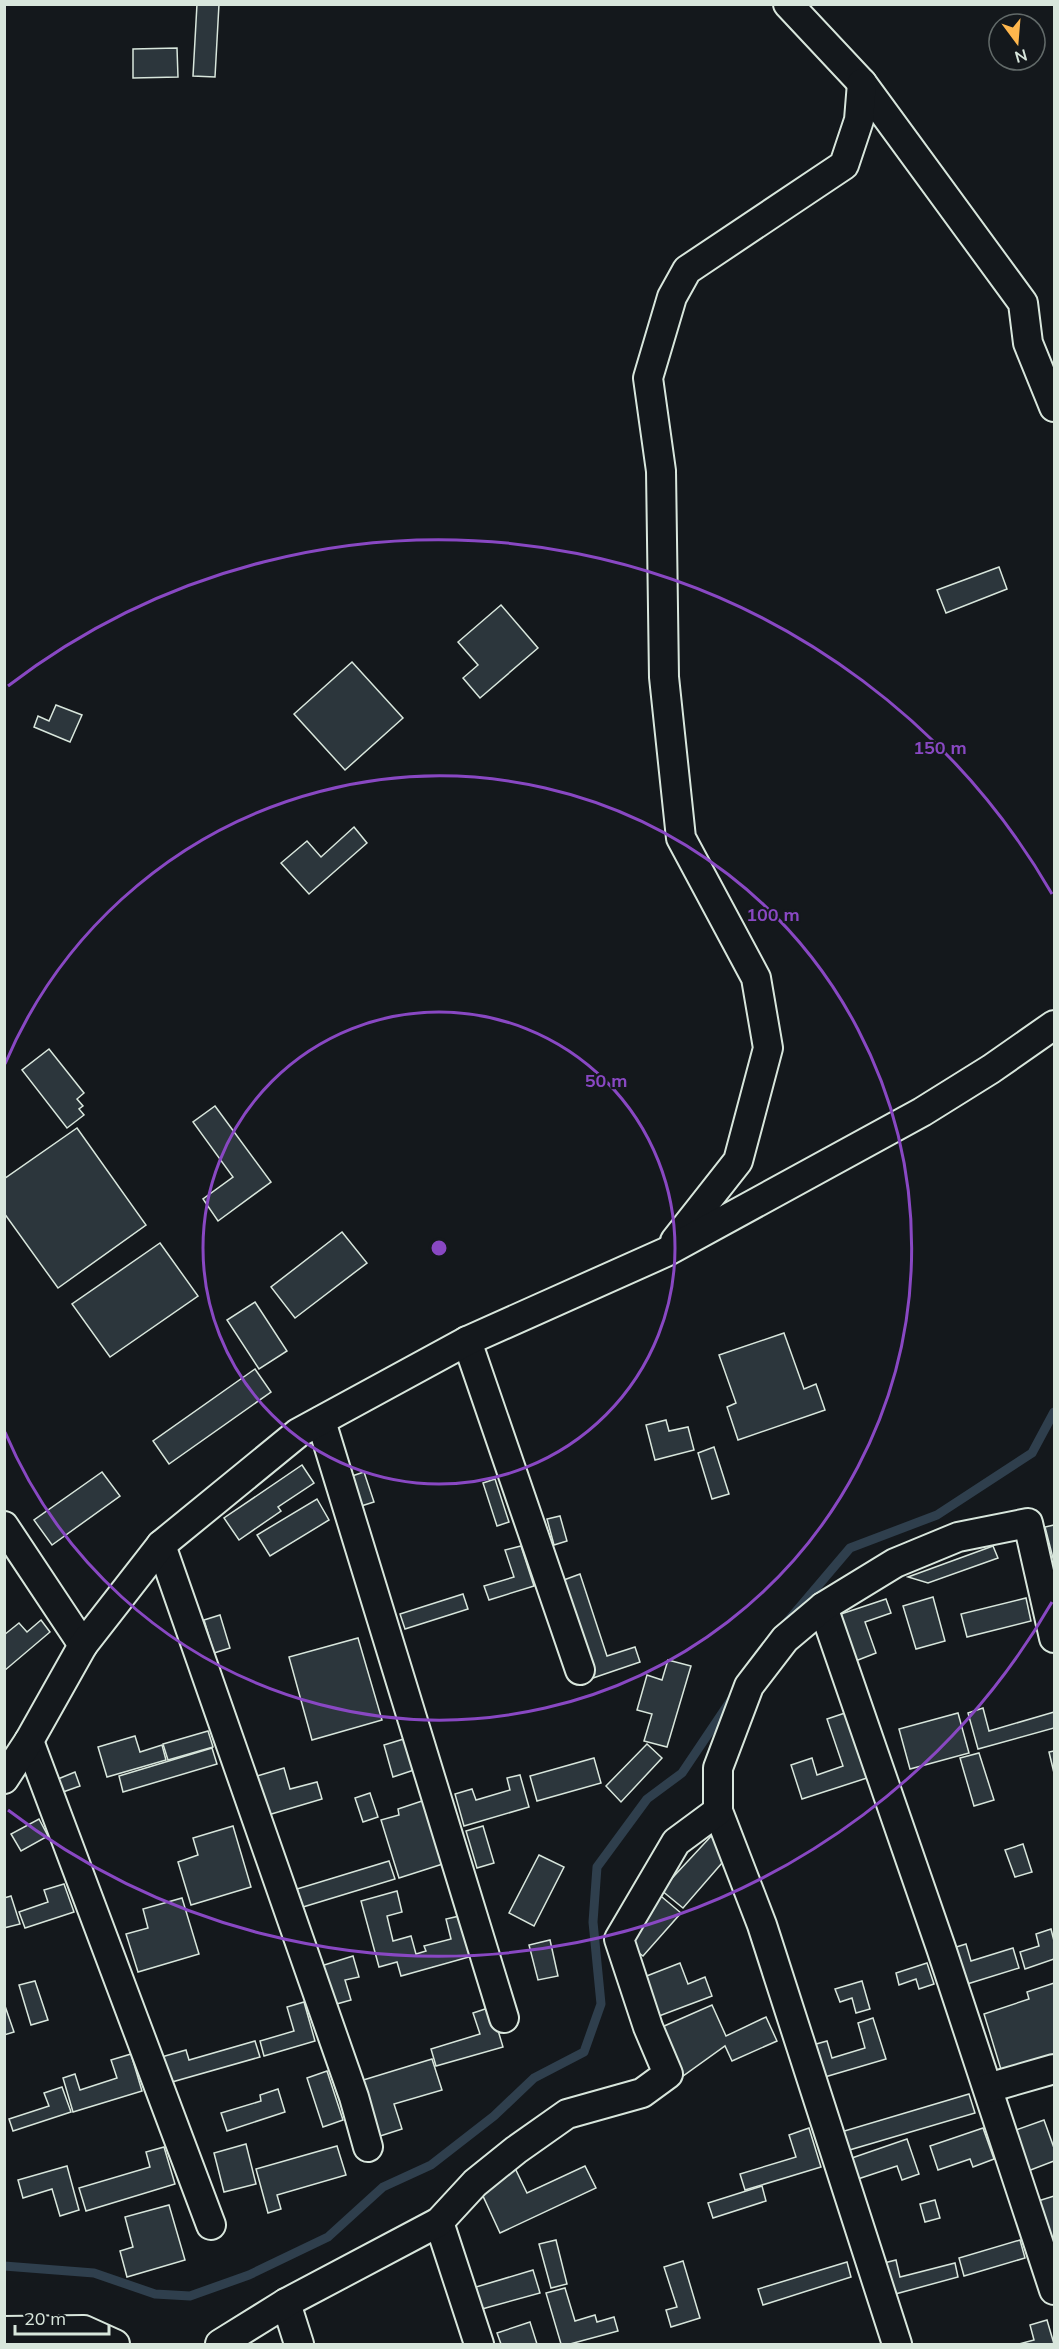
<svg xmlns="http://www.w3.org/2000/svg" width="1059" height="2349" font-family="Mulish,sans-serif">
<rect width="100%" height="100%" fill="#14181c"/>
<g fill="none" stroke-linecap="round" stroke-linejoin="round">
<!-- stream -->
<g stroke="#2f3f4d" stroke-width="9">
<polyline points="788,1621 850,1548 937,1515 1032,1453 1054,1412"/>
<polyline points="4,2266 94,2273 155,2294 190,2296 249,2275 328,2237 383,2187 431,2165 494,2116 534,2078 584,2052 601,2004 593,1922 597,1867 647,1799 682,1773 731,1700"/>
</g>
</g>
<!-- building -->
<g fill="#2c363c" stroke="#d8e6dc" stroke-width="1.5">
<polygon points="197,4 219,4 215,77 193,76"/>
<polygon points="177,48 178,77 133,78 133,49"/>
<polygon points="999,567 1007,589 946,613 937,590"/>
<polygon points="501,605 538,648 480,698 463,678 478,665 458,642"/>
<polygon points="352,662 403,718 345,770 294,714"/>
<polygon points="56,705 82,715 70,742 34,727 38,716 49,721"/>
<polygon points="354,827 367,843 309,894 281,863 307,841 321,857"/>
<polygon points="49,1049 84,1093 77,1099 83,1106 79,1109 84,1115 67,1128 22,1070"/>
<polygon points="215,1106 271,1182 218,1221 203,1199 233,1177 193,1122"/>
<polygon points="77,1128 146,1225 58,1288 4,1213 4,1179"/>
<polygon points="342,1232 367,1263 295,1318 271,1287"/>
<polygon points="160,1243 198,1296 110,1357 72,1304"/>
<polygon points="255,1302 287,1351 259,1369 227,1320"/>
<polygon points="784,1333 804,1389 816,1384 825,1410 738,1440 727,1407 736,1403 719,1355"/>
<polygon points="255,1369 271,1392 169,1464 153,1441"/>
<polygon points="666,1420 669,1431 688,1427 694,1450 655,1460 646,1425"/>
<polygon points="714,1447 729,1494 712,1499 698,1453"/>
<polygon points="302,1465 314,1483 278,1507 281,1511 239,1540 224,1518"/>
<polygon points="102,1472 120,1496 52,1545 34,1520"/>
<polygon points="364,1472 374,1502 358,1507 349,1477"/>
<polygon points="495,1479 509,1522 497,1526 483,1483"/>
<polygon points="317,1499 329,1520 270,1556 257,1535"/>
<polygon points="560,1516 567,1541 554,1545 547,1519"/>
<polygon points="1054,1525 1054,1562 1045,1527"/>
<polygon points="521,1546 534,1586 489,1600 484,1586 514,1577 505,1550"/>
<polygon points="993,1546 998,1558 928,1583 908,1577"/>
<polygon points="580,1574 607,1656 635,1647 640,1662 593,1678 561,1581"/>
<polygon points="463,1594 468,1609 405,1629 400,1614"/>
<polygon points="933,1597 945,1641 916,1649 903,1606"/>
<polygon points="1026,1598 1031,1621 967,1637 961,1614"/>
<polygon points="886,1599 891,1613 865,1622 876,1653 853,1662 838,1615"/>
<polygon points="220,1615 230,1648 214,1653 204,1620"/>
<polygon points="41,1620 50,1632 4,1671 4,1635 19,1623 27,1632"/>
<polygon points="358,1638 382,1720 312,1740 289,1657"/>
<polygon points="668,1660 691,1666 667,1747 644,1741 652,1714 637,1710 647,1675 662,1680"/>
<polygon points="983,1708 989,1731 1054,1712 1054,1728 978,1749 968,1713"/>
<polygon points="848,1712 870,1777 802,1799 791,1765 812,1758 817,1775 843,1766 827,1719"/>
<polygon points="958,1713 969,1753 910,1769 899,1729"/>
<polygon points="208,1731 213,1747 168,1760 163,1744"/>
<polygon points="135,1736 140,1752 162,1745 166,1760 107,1777 98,1747"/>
<polygon points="407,1738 417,1769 393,1777 384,1745"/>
<polygon points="647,1744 662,1758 621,1802 606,1786"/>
<polygon points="212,1748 217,1764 123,1792 119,1776"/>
<polygon points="1054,1751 1054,1773 1049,1752"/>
<polygon points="979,1753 994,1800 974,1806 960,1758"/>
<polygon points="594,1758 601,1783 537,1801 530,1776"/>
<polygon points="284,1768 290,1789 317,1782 322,1799 268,1815 257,1776"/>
<polygon points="75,1772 80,1786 63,1792 58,1779"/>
<polygon points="520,1775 529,1807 464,1826 455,1794 472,1789 476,1800 510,1790 507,1778"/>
<polygon points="370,1793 378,1817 363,1822 355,1798"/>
<polygon points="428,1799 449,1862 399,1878 381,1820 399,1815 398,1809"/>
<polygon points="39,1819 48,1836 21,1851 11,1834"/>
<polygon points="233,1826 251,1887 191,1905 178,1862 198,1855 193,1838"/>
<polygon points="483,1826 494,1863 477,1868 466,1831"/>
<polygon points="715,1832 722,1863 683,1908 661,1890"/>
<polygon points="1023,1844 1032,1872 1015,1877 1005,1850"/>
<polygon points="539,1855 564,1867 534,1926 509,1913"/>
<polygon points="389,1861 395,1879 303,1907 297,1889"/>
<polygon points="64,1884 74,1912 25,1928 19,1912 48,1902 44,1890"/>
<polygon points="397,1891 402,1912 387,1916 393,1941 411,1936 416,1954 426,1951 424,1946 451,1939 446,1919 464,1915 476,1955 401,1976 397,1962 379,1967 361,1901"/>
<polygon points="656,1892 681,1913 643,1956 631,1947"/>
<polygon points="11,1896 20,1924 4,1928 4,1898"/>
<polygon points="182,1898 199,1954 138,1972 126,1934 148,1928 143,1909"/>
<polygon points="1051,1929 1054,1941 1054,1959 1025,1969 1020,1952 1039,1946 1036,1934"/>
<polygon points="550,1940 558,1976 538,1980 529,1945"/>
<polygon points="966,1944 971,1961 1013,1948 1019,1968 964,1985 953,1948"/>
<polygon points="353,1956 359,1977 345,1980 351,2000 333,2005 321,1966"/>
<polygon points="680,1963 688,1984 705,1977 712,1996 659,2016 644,1977"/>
<polygon points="927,1963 934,1984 919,1989 916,1979 899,1985 896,1973"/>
<polygon points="35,1981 48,2020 31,2025 19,1985"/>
<polygon points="862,1981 870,2009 856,2013 852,1998 840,2002 835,1989"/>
<polygon points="1054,1983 1054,2060 1003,2076 984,2014 1029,1999 1027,1992"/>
<polygon points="304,2002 315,2041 264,2056 260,2041 294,2031 287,2007"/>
<polygon points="4,2003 14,2032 4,2035"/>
<polygon points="712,2005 726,2036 766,2017 777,2041 732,2061 725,2046 683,2076 662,2027"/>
<polygon points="491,2007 503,2047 436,2066 431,2049 480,2034 473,2013"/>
<polygon points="873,2018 886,2059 818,2079 809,2046 827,2041 832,2058 865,2048 858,2023"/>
<polygon points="255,2041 260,2057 165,2084 158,2058 186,2050 189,2060"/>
<polygon points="131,2054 142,2091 73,2112 63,2078 75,2074 80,2090 117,2078 111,2060"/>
<polygon points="432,2059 442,2090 394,2104 402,2129 377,2137 360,2081"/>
<polygon points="327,2071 343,2120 323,2127 307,2078"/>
<polygon points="62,2087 71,2112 13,2131 9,2119 49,2106 44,2093"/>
<polygon points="278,2089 285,2112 227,2131 221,2113 261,2101 260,2095"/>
<polygon points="969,2094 975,2113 846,2151 841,2132"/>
<polygon points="1044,2120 1054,2148 1054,2161 1028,2171 1013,2131"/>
<polygon points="809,2128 821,2167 745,2190 740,2174 796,2157 789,2135"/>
<polygon points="983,2128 994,2159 973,2167 970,2159 938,2170 930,2146"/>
<polygon points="907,2139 919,2174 902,2180 897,2166 852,2181 846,2160"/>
<polygon points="246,2144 256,2184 224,2192 214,2153"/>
<polygon points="337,2146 346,2175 277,2195 281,2209 268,2213 256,2169"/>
<polygon points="164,2147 175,2184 86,2211 79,2188 150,2167 146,2152"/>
<polygon points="67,2166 79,2210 60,2216 52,2189 23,2198 18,2180"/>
<polygon points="514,2166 527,2193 585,2166 596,2188 500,2233 477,2183"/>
<polygon points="762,2186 766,2201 713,2218 708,2203"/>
<polygon points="1054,2196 1054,2243 1052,2243 1038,2201"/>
<polygon points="935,2200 940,2218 925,2222 920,2204"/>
<polygon points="169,2205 185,2260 127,2277 120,2251 133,2247 125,2217"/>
<polygon points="556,2240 567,2284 551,2288 539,2244"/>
<polygon points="1020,2240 1025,2258 964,2276 959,2258"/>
<polygon points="896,2260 900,2277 955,2263 958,2277 888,2296 880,2264"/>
<polygon points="683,2261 700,2318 671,2327 666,2310 677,2307 664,2267"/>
<polygon points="847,2262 851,2277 763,2305 758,2289"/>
<polygon points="533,2270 540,2293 482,2309 476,2287"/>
<polygon points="565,2288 575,2321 595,2315 597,2322 614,2317 618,2331 570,2344 561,2344 546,2293"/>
<polygon points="1047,2320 1054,2344 1019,2344 1034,2340 1030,2325"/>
<polygon points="530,2322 537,2344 501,2344 497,2333"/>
</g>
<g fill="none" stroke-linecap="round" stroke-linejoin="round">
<defs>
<g id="minor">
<polyline points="788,4 862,83 1023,303 1028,343 1054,407"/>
<polyline points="675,1241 738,1161 768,1048 756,978 681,838 664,677 661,471 648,378 672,297 687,270 844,165 859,120 862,83"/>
<polyline points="467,1341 580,1670"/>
<polyline points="321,1421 504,2018"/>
<polyline points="4,1526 83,1645"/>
<polyline points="161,1545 354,2097 368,2147"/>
<polyline points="823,1607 941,1948 1054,2290"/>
<polyline points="29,1741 211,2225"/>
<polyline points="4,1779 29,1741 83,1645 161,1545 298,1433 467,1341 666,1252 922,1112 991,1069 1054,1025"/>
<polyline points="718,1811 762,1925 897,2344"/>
<polyline points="988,2088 1054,2069"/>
<polyline points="439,2222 479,2344"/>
<polyline points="286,2303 299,2344"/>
<polyline points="4,2331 84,2330 115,2344"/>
<polyline points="220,2344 286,2303 439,2222 475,2183 516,2150 567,2114 642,2093 668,2074 648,2027 619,1939 676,1842 718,1811 718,1768 749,1686 785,1639 823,1607 895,1563 958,1537 1028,1523 1054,1638"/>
</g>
</defs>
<!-- minor casing -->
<use href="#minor" stroke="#d8e6dc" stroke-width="32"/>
<!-- minor -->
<use href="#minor" stroke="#14181c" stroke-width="28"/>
</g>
<!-- distance rings -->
<g fill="none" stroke="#8948c3" stroke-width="3">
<circle cx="439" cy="1248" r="236"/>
<path d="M5 1064A472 472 0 1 1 5 1432"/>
<path d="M1052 1602A708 708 0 0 1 8 1810M8 686A708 708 0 0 1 1052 894"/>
</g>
<circle cx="439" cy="1248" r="9" fill="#8948c3" stroke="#14181c" stroke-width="3"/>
<g font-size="18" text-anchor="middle" font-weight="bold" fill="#8948c3" stroke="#14181c" stroke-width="4.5" stroke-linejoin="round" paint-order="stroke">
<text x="940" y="754">150 m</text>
<text x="773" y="921">100 m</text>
<text x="606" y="1087">50 m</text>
</g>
<!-- border -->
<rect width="1059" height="2349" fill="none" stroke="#d8e6dc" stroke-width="12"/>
<!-- north arrow -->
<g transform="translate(1017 42) rotate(164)"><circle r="28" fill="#14181c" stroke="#626a69" stroke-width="1.5"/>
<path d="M0-4.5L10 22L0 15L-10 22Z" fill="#ffb74d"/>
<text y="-9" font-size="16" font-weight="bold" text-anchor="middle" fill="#d8e6dc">N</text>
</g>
<!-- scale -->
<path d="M15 2325v9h94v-9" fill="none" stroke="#d8e6dc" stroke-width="3"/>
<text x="24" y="2325" font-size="18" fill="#d8e6dc" stroke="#14181c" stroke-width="4.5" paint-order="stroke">20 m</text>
</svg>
